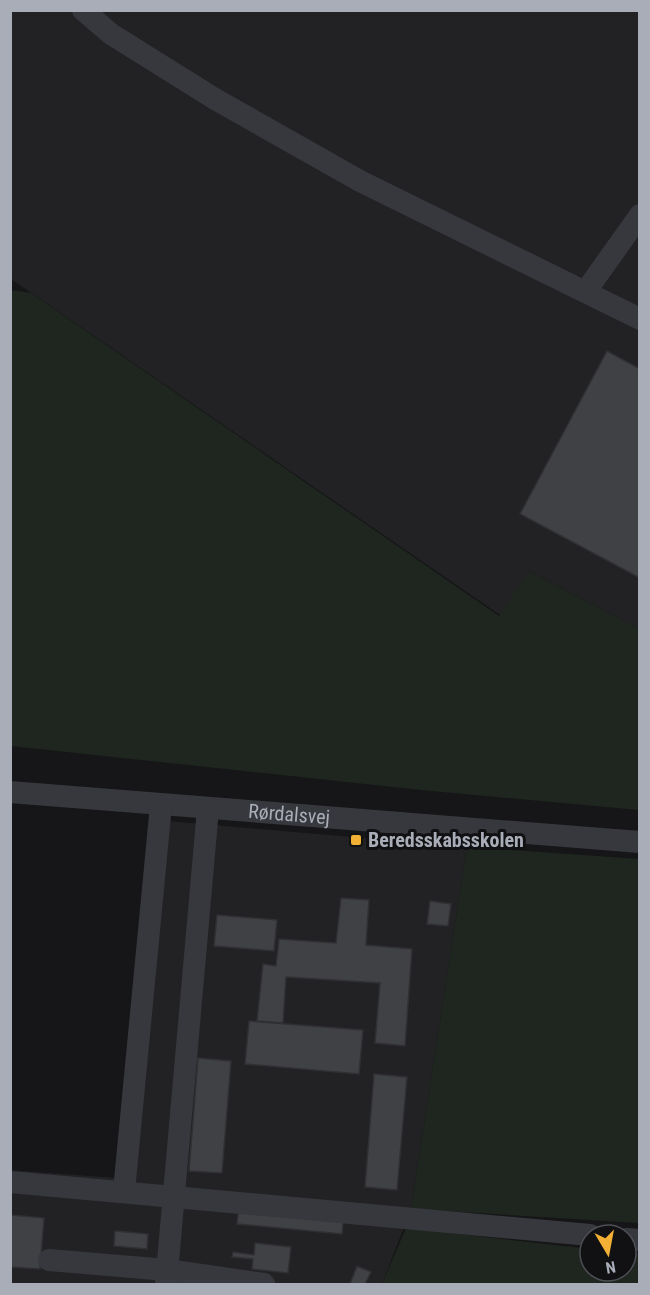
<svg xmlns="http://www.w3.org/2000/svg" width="650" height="1295" font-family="'Roboto Condensed',sans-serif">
<rect width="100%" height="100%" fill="#161618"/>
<!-- built -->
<g fill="#222225">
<polygon points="11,11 639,11 639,629 529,571 506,619 11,279"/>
<polygon points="156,820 467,847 411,1209 382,1284 11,1284 10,1170 117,1178"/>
</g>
<!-- green -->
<g fill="#1e261f">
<polygon points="11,290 31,293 499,616 529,571 639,629 639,810 421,790 11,746"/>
<polygon points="467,847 639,859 639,1223 411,1209"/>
<polygon points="406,1228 590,1249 590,1271 626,1271 626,1253 639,1254 639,1284 382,1284"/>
</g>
<!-- building -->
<g fill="#404145" stroke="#303034" stroke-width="1.5">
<polygon points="607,351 640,369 640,578 520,514"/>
<polygon points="341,898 369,900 366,945 412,949 405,1046 375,1043 380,983 286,977 283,1023 257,1021 263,964 276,966 279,939 336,943"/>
<polygon points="430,901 451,904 448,926 427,924"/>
<polygon points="217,915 277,920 274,951 214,946"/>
<polygon points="249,1021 363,1030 359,1074 245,1064"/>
<polygon points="198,1058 231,1061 222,1173 189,1171"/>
<polygon points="374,1074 407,1077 397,1190 365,1187"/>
<polygon points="239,1206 344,1212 342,1234 237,1224"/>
<polygon points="10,1215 44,1218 40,1269 10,1267"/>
<polygon points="115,1231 148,1234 147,1249 114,1246"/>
<polygon points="255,1243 291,1247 288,1273 252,1269 253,1259 232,1257 233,1252 254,1255"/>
<polygon points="357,1266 371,1272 365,1284 350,1284"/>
</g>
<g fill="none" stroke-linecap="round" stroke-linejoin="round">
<!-- minor -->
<g stroke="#37383d" stroke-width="22">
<polyline points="83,10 111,34 215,99 360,181 640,319"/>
<polyline points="586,291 640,215"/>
<path id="s1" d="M10,792L640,842"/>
<polyline points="10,1182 590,1235"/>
<polyline points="124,1191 161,805"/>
<polyline points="626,1239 640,1240"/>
<polyline points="49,1260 167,1270 264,1284"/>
<polyline points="166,1284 208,809"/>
</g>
</g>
<!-- markers -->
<rect fill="#f2b134" stroke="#111113" stroke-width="2" x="350" y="834" width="12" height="12" rx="3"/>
<g text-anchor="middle" stroke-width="6" stroke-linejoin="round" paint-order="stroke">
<!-- street labels -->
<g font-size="20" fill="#a8adb8" stroke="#111113">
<text dy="7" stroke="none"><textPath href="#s1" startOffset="280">Rørdalsvej</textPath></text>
</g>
<!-- poi labels -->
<g font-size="20" font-weight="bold" fill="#a8adb8" stroke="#111113" text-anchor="start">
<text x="368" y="847">Beredsskabsskolen</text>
</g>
</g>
<!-- border -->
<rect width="650" height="1295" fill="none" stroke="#a8adb8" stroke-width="24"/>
<!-- north arrow -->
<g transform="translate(608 1253) rotate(170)"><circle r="28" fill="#111113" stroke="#4d4f55" stroke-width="1.5"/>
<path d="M0-4.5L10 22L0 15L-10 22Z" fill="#f2b134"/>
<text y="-9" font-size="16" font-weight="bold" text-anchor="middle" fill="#a8adb8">N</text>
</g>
</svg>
